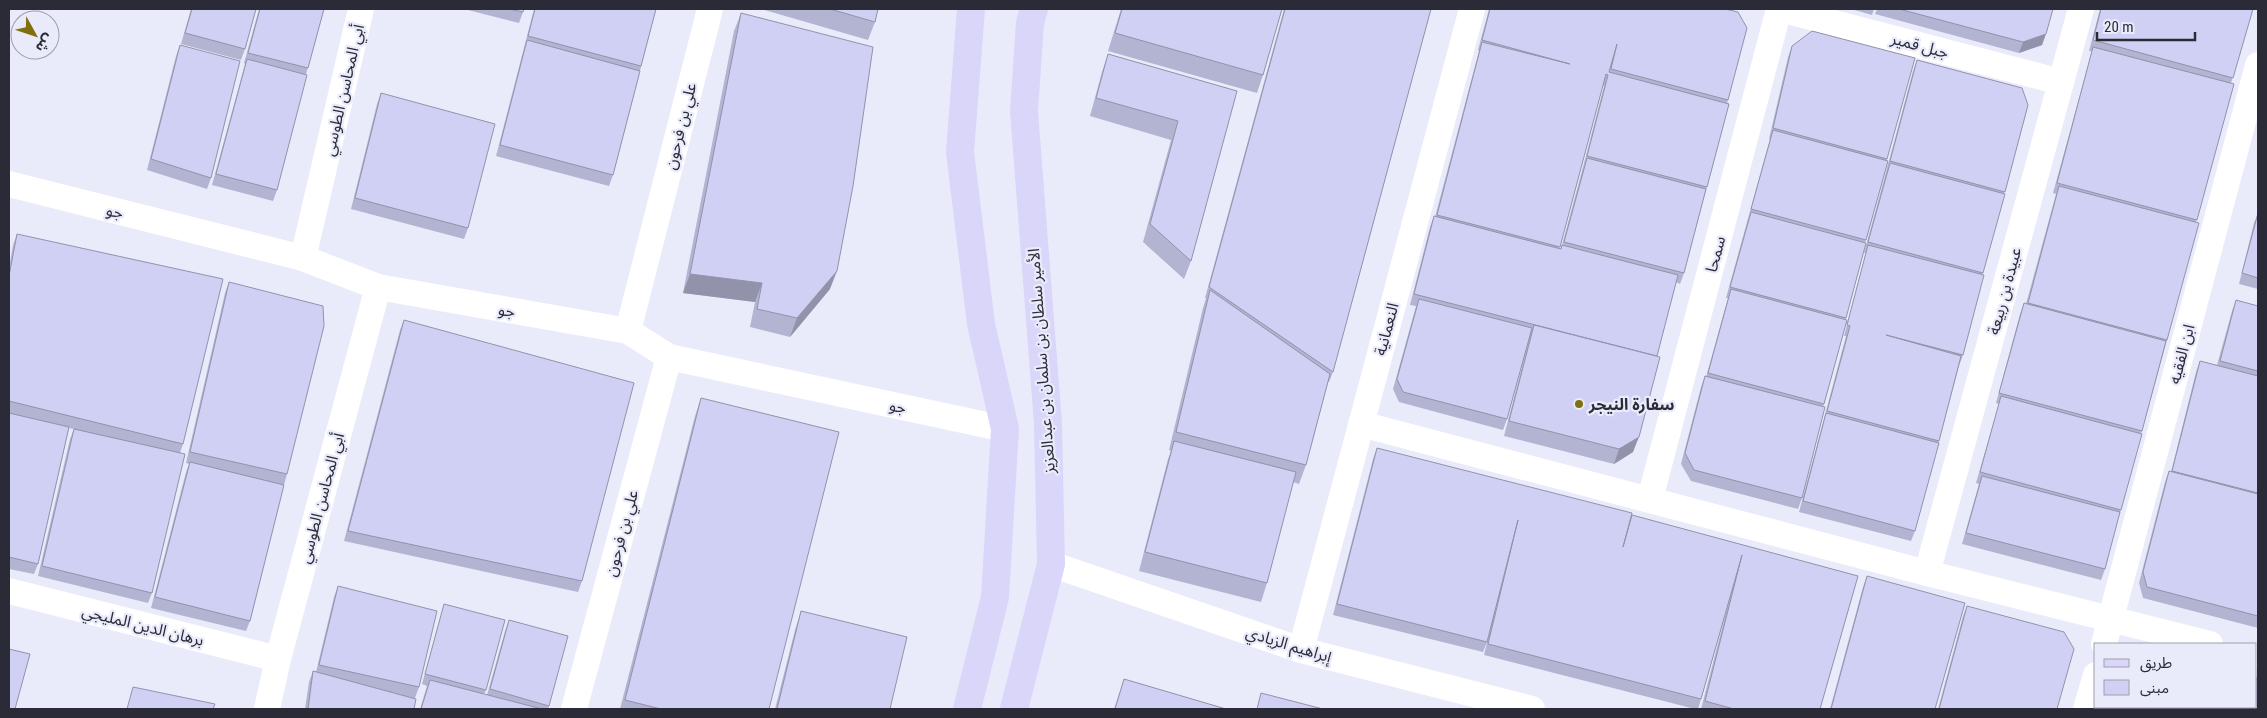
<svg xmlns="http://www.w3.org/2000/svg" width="2267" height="718" font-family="'Roboto Condensed','Noto Sans Arabic',sans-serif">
<rect width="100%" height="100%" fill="#eaebfa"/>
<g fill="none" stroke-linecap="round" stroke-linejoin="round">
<!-- street -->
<g stroke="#fff" stroke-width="26">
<polyline points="1780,9 2061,82"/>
<polyline points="9,184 303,258 378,287 628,331 669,357 1005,429"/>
<polyline points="303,258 361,9"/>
<polyline points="628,331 710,9"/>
<polyline points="1361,424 1927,573 2210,644"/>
<polyline points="1650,499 1779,9"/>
<polyline points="1051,564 1301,650 1532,709"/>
<polyline points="1927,573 2081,9"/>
<polyline points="9,591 278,659"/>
<polyline points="2104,644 2258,65"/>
<polyline points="1301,650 1472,9"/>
<polyline points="2256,656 2258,657"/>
<polyline points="267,709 278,659 378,287"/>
<polyline points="574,709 669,357"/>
<polyline points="2086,709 2096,675"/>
</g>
<!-- secondary -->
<g stroke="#d9d6fa" stroke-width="28">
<polyline points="967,709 995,597 1005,429 981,324 960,152 971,9"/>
<polyline points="1014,709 1051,564 1048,424 1024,111 1030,23 1034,9"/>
</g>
</g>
<!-- wall -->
<g fill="#b3b3d2" fill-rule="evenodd">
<polygon points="191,9 256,9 245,49 241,60 181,44"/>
<polygon points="259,9 324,9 306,74 277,190 273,201 212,185 245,64 244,63"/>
<polygon points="464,9 524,9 519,23"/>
<polygon points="534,9 656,9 613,175 609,186 496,156"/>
<polygon points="761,9 878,9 875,22 868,40"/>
<polygon points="1121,9 1282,9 1263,75 1257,93 1108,51"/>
<polygon points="1284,9 1431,9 1333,372 1329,382 1328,382 1306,465 1299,484 1293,482 1267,583 1261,602 1139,571 1168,459 1171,451 1169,450 1203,308 1206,298 1205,298"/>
<path d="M1489,9H1725L1728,100L1727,103L1729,104L1684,273L1680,284L1676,282L1657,356L1633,452L1614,464L1504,436L1528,343L1507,419L1503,430L1399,402L1393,389L1416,306L1410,305L1430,227L1434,216L1435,217L1479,51L1478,50ZM1603,85L1604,86L1583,167L1562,245L1560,249H1559Z"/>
<polygon points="1851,9 1874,9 1872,15"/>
<polygon points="1877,9 2053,9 2042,45 2019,53 1875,14"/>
<polygon points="2100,9 2253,9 2231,83 2234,84 2196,222 2167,340 2141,434 2121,510 2118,519 2105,569 2101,580 1962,544 1979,484 1976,483 1999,404 1996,403 2020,314 2024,303 2026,304 2056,194 2053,193 2092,51 2089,51"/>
<polygon points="741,13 830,289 790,337 750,327 755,302 683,293 734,31"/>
<polygon points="180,45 211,178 207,189 147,170 176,56"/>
<polygon points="1792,46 1887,159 1887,161 1888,161 1865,243 1845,320 1847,320 1823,407 1802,498 1798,509 1691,481 1681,464 1701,387 1705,376 1706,377 1728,298 1726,298 1770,139 1769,139 1788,57"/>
<polygon points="1108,54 1237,91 1191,261 1184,279 1143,242 1171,140 1090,116 1102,72"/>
<polygon points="1917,60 2028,105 1982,275 1963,355 1959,366 1915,531 1911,541 1799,512 1846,336 1844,336 1866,253 1864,253 1886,172 1913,71"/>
<polygon points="381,93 468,228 464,239 351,209 377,104"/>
<polygon points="2258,213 2258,289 2239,284 2254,223"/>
<polygon points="17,234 183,444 180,453 152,593 148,603 38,576 70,439 74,429 69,428 38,564 34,574 9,569 9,268 13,245"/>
<polygon points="229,282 287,474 284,485 250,621 246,631 151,608 186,472 189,464 186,463 225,293"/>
<polygon points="2236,300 2258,306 2258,628 2143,598 2139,583 2165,482 2169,471 2171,472 2196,372 2200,361 2217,365 2232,311"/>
<polygon points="404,320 582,581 578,592 344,541 400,330"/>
<polygon points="701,398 769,709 620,709 695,416"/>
<polygon points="1377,448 1628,528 1632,515 1858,576 1820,709 1701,709 1729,601 1701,699 1698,709 1695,709 1484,655 1497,600 1487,642 1483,652 1333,615 1373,459"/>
<polygon points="1867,576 1935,709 1830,709 1863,587"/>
<polygon points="338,586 419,687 415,698 414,709 305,709 309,682 313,671 316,672 334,597"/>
<polygon points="444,604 486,690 484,694 487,695 505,631 509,620 549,706 548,709 420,709 427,686 422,684 441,615"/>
<polygon points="1967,606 2057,709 1938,709 1963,616"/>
<polygon points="801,611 890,709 775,709 795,630"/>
<polygon points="1124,679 1226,709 1114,709"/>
</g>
<!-- shaded-wall -->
<g fill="#9292ab">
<polygon points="2046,34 2042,45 2019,53 2023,42"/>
<polygon points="837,271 830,289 790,337 797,318"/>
<polygon points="690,274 762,283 755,302 683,293"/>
<polygon points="1639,437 1633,452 1614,464 1619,449"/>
</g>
<!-- building -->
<g fill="#d0d0f4" stroke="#9292ab">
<polygon points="192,9 256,9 245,49 185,33"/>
<polygon points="260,9 324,9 308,68 248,53"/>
<polygon points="509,9 524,9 523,12"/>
<polygon points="535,9 656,9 641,66 528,36"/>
<polygon points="830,9 878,9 875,22"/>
<polygon points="1122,9 1282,9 1263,75 1115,33"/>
<polygon points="1285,9 1431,9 1333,372 1209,287"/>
<polygon points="1490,9 1725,9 1738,12 1747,28 1728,100 1611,69 1617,44 1609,72 1729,104 1707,187 1587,156 1608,75 1606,74 1560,247 1437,215 1482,42 1570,64 1482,40"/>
<polygon points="1899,9 2053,9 2046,34 2023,42"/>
<polygon points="2101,9 2253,9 2233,78 2093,40"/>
<polygon points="741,13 873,47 853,186 837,271 797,318 757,309 762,283 690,274"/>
<polygon points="1812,31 1915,58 1887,159 1773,128 1792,46"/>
<polygon points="527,40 640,71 613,175 500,145"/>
<polygon points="180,45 240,61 211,178 151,159"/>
<polygon points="2093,47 2234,84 2197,220 2057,183"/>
<polygon points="1108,54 1237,91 1191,261 1150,224 1178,121 1096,98"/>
<polygon points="247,59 307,75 277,190 216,174"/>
<polygon points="1917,60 2022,88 2028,105 2005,192 1890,161"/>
<polygon points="381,93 495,124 468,228 355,198"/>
<polygon points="1773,130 1888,161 1866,240 1751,209"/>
<polygon points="1587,158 1706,189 1684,273 1564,242"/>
<polygon points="1890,163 2005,194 1983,273 1868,242"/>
<polygon points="2059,186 2199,223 2167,340 2028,303"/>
<polygon points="1751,212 1866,243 1846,318 1730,287"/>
<polygon points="2258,213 2258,278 2242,273"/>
<polygon points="1434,216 1561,249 1562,245 1678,275 1657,356 1414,294"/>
<polygon points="17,234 223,279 183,444 9,401 9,276"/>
<polygon points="1868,245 1984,275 1963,355 1886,335 1961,356 1939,441 1827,411 1850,326 1847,325"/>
<polygon points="229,282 323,306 324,326 287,474 190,452"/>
<polygon points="1731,289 1847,320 1824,404 1708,373"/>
<polygon points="1210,290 1330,374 1306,465 1176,432"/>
<polygon points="1419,299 1532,328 1507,419 1403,392 1397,379"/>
<polygon points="2236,300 2258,306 2258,371 2220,361"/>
<polygon points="2024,303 2166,341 2142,431 1999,393"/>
<polygon points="404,320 634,383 582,581 348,531"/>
<polygon points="1534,325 1660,357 1639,437 1619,449 1509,421"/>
<polygon points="2200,361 2258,376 2258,493 2172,471"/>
<polygon points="1705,376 1825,407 1802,498 1694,470 1685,453"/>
<polygon points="2001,396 2142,434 2121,510 1980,472"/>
<polygon points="701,398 839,432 769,709 661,709 625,700"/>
<polygon points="9,413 69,427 38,564 9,557"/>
<polygon points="1826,413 1939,443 1915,531 1803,501"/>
<polygon points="74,429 185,454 152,593 42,566"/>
<polygon points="1174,441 1296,472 1267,583 1145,552"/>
<polygon points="1377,448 1632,513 1623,547 1632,515 1858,576 1820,709 1734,709 1705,701 1742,555 1701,699 1488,644 1518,520 1487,642 1337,604"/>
<polygon points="190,462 284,485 250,621 155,597"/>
<polygon points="2169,471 2258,494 2258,616 2147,587 2143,572"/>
<polygon points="1982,476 2120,512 2105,569 1966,533"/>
<polygon points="1867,576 1965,603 1935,709 1831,709"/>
<polygon points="338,586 437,611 419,687 319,665"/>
<polygon points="444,604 505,620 486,690 425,674"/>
<polygon points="1967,606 2064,632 2074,649 2057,709 1939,709"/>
<polygon points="801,611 907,637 890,709 777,709"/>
<polygon points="509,620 568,636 549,706 490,689"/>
<polygon points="9,649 30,654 15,709 9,709"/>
<polygon points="313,671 416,699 414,709 308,709"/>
<polygon points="2256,678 2258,678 2258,709 2216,709 2216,707 2256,707"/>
<polygon points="1124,679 1226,709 1115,709"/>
<polygon points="430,680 542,709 421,709"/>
<polygon points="133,687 215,704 213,709 127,709"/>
<polygon points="1261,693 1323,709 1257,709"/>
</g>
<!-- markers -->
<circle fill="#826f0e" stroke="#eaebfa" stroke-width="2" cx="1579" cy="404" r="5"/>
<g text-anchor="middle" stroke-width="4.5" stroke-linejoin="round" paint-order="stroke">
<!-- street labels -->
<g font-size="16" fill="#2b2b38" stroke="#eaebfa">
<text transform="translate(1920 45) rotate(15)" y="6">جبل قمير</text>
<text transform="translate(343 90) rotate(-77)" y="6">أبي المحاسن الطوسي</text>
<text transform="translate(680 126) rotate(-76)" y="6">علي بن فرحون</text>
<text transform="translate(115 211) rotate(14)" y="6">جو</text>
<text transform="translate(1715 254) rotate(-75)" y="6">سمحا</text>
<text transform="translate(2004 291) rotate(-75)" y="6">عبيدة بن ربيعة</text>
<text transform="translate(507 310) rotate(10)" y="6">جو</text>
<text transform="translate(1386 329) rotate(-75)" y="6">النعمانية</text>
<text transform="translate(2181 354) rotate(-75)" y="6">ابن الفقيه</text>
<text transform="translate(1041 361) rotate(-94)" y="6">الأمير سلطان بن سلمان بن عبدالعزيز</text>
<text transform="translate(898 406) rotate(12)" y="6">جو</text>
<text transform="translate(321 498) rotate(-75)" y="6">أبي المحاسن الطوسي</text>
<text transform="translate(621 533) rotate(-75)" y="6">علي بن فرحون</text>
<text transform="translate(143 625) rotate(14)" y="6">برهان الدين المليجي</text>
<text transform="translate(1289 644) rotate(17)" y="6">إبراهيم الزيادي</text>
</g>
<!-- poi labels -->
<g font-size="16" font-weight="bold" fill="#2b2b38" stroke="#eaebfa" text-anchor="start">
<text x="1589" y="410">سفارة النيجر</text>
</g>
</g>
<!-- border -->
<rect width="2267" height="718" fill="none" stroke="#2b2b38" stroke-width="20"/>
<!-- legend -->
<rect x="2094" y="643" width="162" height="65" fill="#eaebfa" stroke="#9e9eac"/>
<rect x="2104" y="659" width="25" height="8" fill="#d9d6fa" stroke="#9e9eac"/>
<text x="2140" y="668" font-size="15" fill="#2b2b38">طريق</text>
<rect x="2104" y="680" width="25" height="15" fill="#d0d0f4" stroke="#9e9eac"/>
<text x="2140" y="693" font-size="15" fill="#2b2b38">مبنى</text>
<!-- north arrow -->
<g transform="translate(35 35) rotate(130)"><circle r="24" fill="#eaebfa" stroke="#9e9eac"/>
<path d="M0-4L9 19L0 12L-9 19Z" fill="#826f0e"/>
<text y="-8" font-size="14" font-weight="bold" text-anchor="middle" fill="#2b2b38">ش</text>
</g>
<!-- scale -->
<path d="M2097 32v8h98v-8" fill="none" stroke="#2b2b38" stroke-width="2.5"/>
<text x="2104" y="32" font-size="15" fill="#2b2b38" stroke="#eaebfa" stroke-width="4" paint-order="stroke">20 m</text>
</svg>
